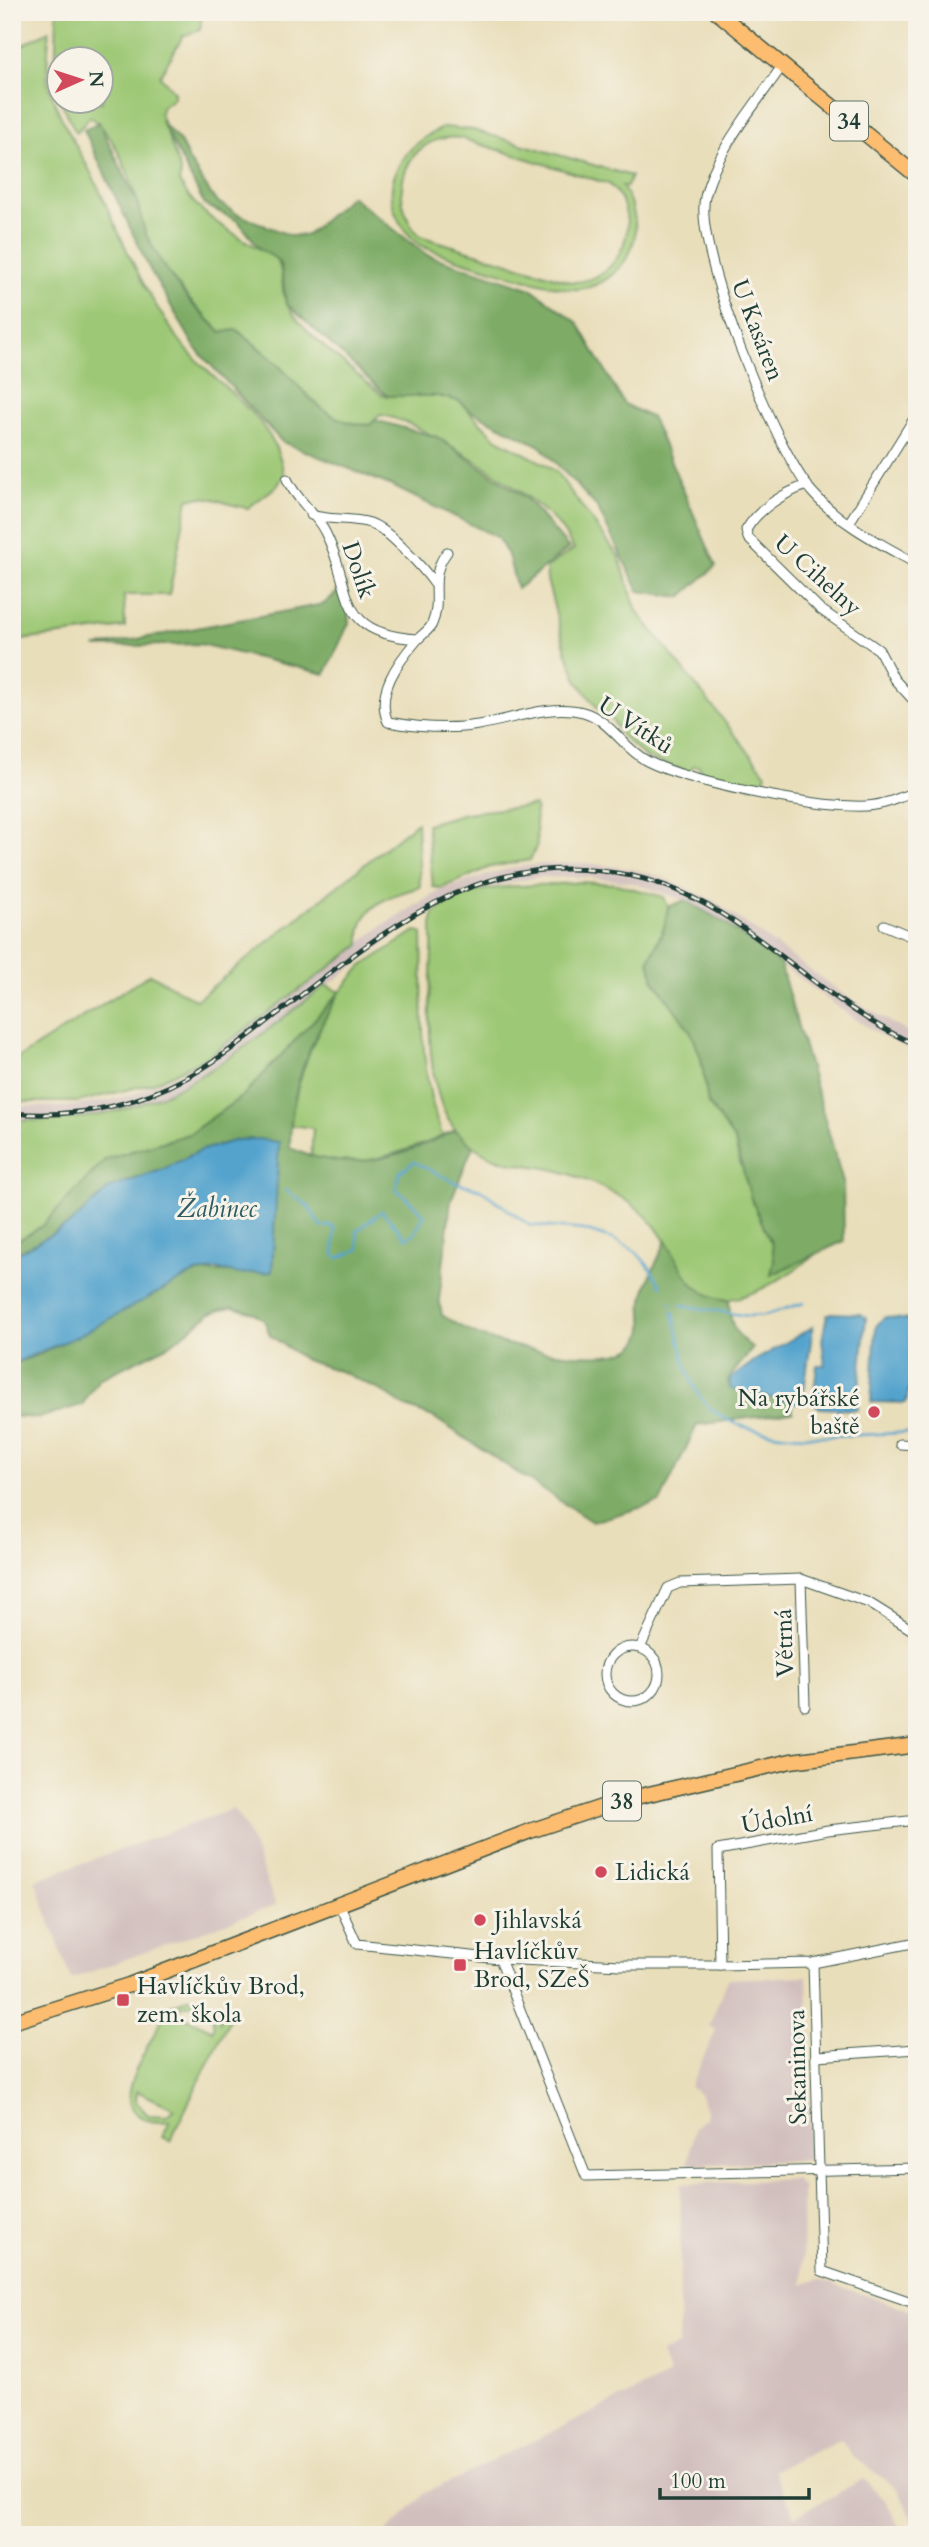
<svg xmlns="http://www.w3.org/2000/svg" width="929" height="2547" font-family="Cardo,serif">
<rect width="100%" height="100%" fill="#f7f3e8"/>
<filter id="ink" filterUnits="userSpaceOnUse"><feTurbulence type="fractalNoise" baseFrequency=".0143" numOctaves="2"/><feDisplacementMap in="SourceGraphic" scale="14" xChannelSelector="R" yChannelSelector="G"/><feConvolveMatrix kernelMatrix="1 2 1 2 8 2 1 2 1" color-interpolation-filters="sRGB"/></filter>
<filter id="wash" filterUnits="userSpaceOnUse"><feTurbulence type="fractalNoise" baseFrequency=".00686" numOctaves="4" result="noise"/><feDisplacementMap in="SourceGraphic" scale="28" xChannelSelector="R" yChannelSelector="G"/><feGaussianBlur stdDeviation="1.57" result="paint"/><feColorMatrix in="noise" values="0 0 0 0 0 0 0 0 0 0 0 0 0 0 0 0 0 1.4 0 .05"/><feComposite in="paint" operator="in"/></filter>
<g filter="url(#wash)">
<rect width="100%" height="100%" fill="#e9deba"/>
<!-- industrial -->
<g fill="#d1bfbd">
<polygon points="586,863 633,869 658,876 713,900 846,996 917,1038 917,1053 878,1034 838,1007 725,923 685,900 630,882 585,877 540,877 489,887 428,912 210,1072 166,1095 141,1105 89,1118 12,1120 12,1106 66,1107 110,1100 137,1093 183,1072 240,1034 382,926 441,890 510,868 539,864"/>
<polygon points="233,1809 245,1826 276,1905 71,1979 35,1880"/>
<polygon points="807,1976 810,2045 805,2048 806,2058 809,2059 810,2160 687,2165 695,2127 705,2118 706,2111 701,2096 690,2087 716,2030 709,2026 727,1979"/>
<polygon points="795,2179 802,2187 803,2285 818,2279 917,2313 917,2529 898,2490 852,2455 841,2439 774,2471 795,2516 864,2479 885,2500 904,2535 384,2535 424,2494 669,2375 661,2354 679,2345 681,2184"/>
</g>
<!-- green -->
<g fill="#9dc875" stroke="#5e8254" stroke-width="2" fill-rule="evenodd">
<path d="M57,12H202L200,30L183,36L160,76L174,92V98L162,107L160,113L181,173L179,182C201,220 239,236 275,258C286,272 279,290 287,304C305,337 354,370 382,395L438,396L459,401L497,439L545,464L557,473L619,557L637,611L766,774L763,782L752,786L702,775L699,766H693L690,772L646,758L621,735L613,721L599,710L578,682L566,651L547,580L546,568L574,549C569,542 565,533 559,526C533,494 420,419 380,415L370,425C326,425 304,391 276,363C264,351 250,341 237,330L221,332C192,304 163,273 146,235C140,223 140,207 135,194C126,168 113,131 90,117L76,133L61,102H102V60H60L59,97L55,81Z"/>
<path d="M49,31C49,48 45,69 49,85C60,125 86,158 102,196C125,247 148,301 184,346C219,389 274,415 284,474L278,485L248,508C223,505 212,493 188,499L169,595H124L125,627L12,641V50Z"/>
<path d="M445,127L473,130L631,176L627,187L622,186C635,208 640,229 630,252C620,272 602,286 580,289C561,293 442,256 420,245C370,205 391,148 445,127ZM460,138L609,184C646,218 622,282 572,282L420,236C384,199 404,132 460,138Z"/>
<polygon points="535,805 537,845 530,860 490,867 442,888 433,887 427,824 465,813"/>
<path d="M417,822L420,887C387,897 357,905 360,945L209,1056L154,1083L78,1102H12V1062L150,974L196,1000Z"/>
<path d="M579,882L616,884L664,897L668,907L667,920L649,960L654,980L692,1033L701,1058L708,1103L735,1141L740,1165L826,1247C798,1268 723,1327 692,1285C668,1251 662,1222 624,1199C601,1186 576,1174 550,1169C533,1165 514,1165 498,1159C475,1151 453,1133 444,1111C424,1063 430,1003 432,952C433,940 431,927 433,915C468,878 533,889 579,882Z"/>
<path d="M415,931L422,932C424,1002 416,1070 443,1137C393,1154 365,1169 311,1158L313,1128L290,1125C298,1077 312,1038 338,996L244,1095L189,1134L106,1159L42,1226L12,1244V1120C154,1127 220,1066 326,985L340,992L361,967Z"/>
<path d="M188,1998C206,1998 215,2005 220,2022L228,2005L235,2008L170,2141L162,2137L170,2121C150,2125 125,2116 129,2091C132,2070 159,2027 169,2006ZM184,2005C201,2003 216,2011 213,2030L174,2012ZM137,2091L175,2109L167,2116L148,2115L136,2102Z"/>
</g>
<!-- forest -->
<g fill="#7eac66" stroke="#4e744d" stroke-width="2">
<polygon points="161,121 181,143 188,159 215,200 237,214 291,236 307,235 351,196 427,255 532,289 578,323 624,404 652,418 716,566 681,597 639,591 597,507 540,446 469,410 459,401 438,396 387,396 286,303 281,265 275,258 260,249 238,221 205,205"/>
<path d="M99,122L137,202L145,233L164,267L191,303L221,332L237,330C250,341 263,351 275,362C305,390 324,425 370,425L375,420L437,437L526,498L569,548L517,589L508,555L497,537L390,485L282,442L196,349L149,268L84,130Z"/>
<polygon points="346,584 349,623 325,674 200,644 95,647 324,604"/>
<polygon points="685,900 725,923 780,964 843,1182 844,1241 771,1275 774,1260 772,1245 751,1199 735,1141 708,1103 701,1058 692,1034 654,980 649,960 663,933 668,907"/>
<path d="M340,992C310,1041 289,1090 290,1148C348,1175 400,1158 455,1130L473,1146L451,1200L439,1300L442,1315C459,1326 476,1336 495,1341C522,1349 619,1368 637,1343C648,1328 641,1316 643,1301C645,1282 659,1259 666,1240C684,1271 690,1296 729,1300C730,1323 733,1334 753,1348L728,1379L729,1387L791,1403L793,1412L697,1425L660,1502L592,1522L433,1417L406,1407L382,1391L342,1372L305,1360L270,1335L264,1320L254,1313L232,1307L211,1313L170,1345L99,1379L82,1405L38,1418L12,1416V1364L41,1354L192,1274C219,1269 245,1274 272,1272L279,1142L257,1139L237,1140L199,1151L164,1169L110,1188L70,1224L12,1256V1244L42,1226L106,1159L189,1134L244,1095Z"/>
</g>
<!-- water -->
<g fill="#53a3cd" stroke="#397080" stroke-width="2">
<polygon points="257,1139 279,1142 272,1272 238,1274 216,1269 192,1274 78,1336 12,1364 12,1256 70,1224 110,1188 164,1169 199,1151 237,1140"/>
<polygon points="831,1313 860,1314 866,1318 857,1410 820,1408 813,1402 817,1365 825,1365 822,1340 827,1315"/>
<polygon points="885,1317 917,1321 917,1351 906,1403 871,1402 876,1326"/>
<polygon points="813,1327 802,1404 730,1389 730,1379 754,1361"/>
</g>
<g fill="none" stroke-linecap="round" stroke-linejoin="round">
<!-- stream -->
<g stroke="#53a3cd" stroke-width="2.5">
<polyline points="285,1190 308,1206 321,1227 331,1226 335,1229 334,1255 339,1258 359,1249 357,1231 382,1211 406,1238 414,1234 424,1216 422,1212 396,1189 400,1172 414,1162 454,1182 480,1189 529,1225 584,1230 615,1240 635,1251 648,1265 661,1286"/>
<polyline points="671,1303 672,1303"/>
<polyline points="681,1305 748,1316 765,1315 804,1303"/>
<path d="M673,1312C681,1343 685,1384 709,1407C753,1449 861,1434 917,1432"/>
</g>
</g>
</g>
<g filter="url(#ink)">
<g fill="none" stroke-linecap="round" stroke-linejoin="round">
<defs>
<g id="minor">
<path d="M782,66C755,106 716,149 705,197C693,249 776,451 812,492C840,524 881,544 917,564"/>
<path d="M287,479C296,500 315,512 325,532C355,589 332,634 418,639"/>
<path d="M807,485C784,493 759,508 746,530L748,538L820,609L879,650L894,679L917,704"/>
<path d="M311,515C330,521 350,517 370,523C388,529 423,568 434,583"/>
<polyline points="849,523 917,414"/>
<path d="M447,552C427,578 443,599 432,624C429,631 422,634 417,640C398,662 375,693 388,722C416,727 449,730 478,725C511,720 550,703 583,712C609,719 624,749 647,761C691,783 816,808 866,806C884,805 900,798 917,791"/>
<polyline points="884,925 917,939"/>
<polyline points="900,1444 917,1445"/>
<polyline points="801,1579 805,1706"/>
<polyline points="641,1646 668,1588 680,1583 801,1579 869,1603 917,1633"/>
<circle cx="632" cy="1674" r="27"/>
<polyline points="339,1904 357,1944 500,1959 621,1965 720,1965 813,1963 917,1942"/>
<polyline points="500,1959 586,2176 917,2168"/>
<polyline points="813,1963 822,2271 917,2304"/>
<polyline points="720,1965 718,1850 828,1830 917,1820"/>
<polyline points="817,2056 917,2049"/>
</g>
<g id="primary">
<polyline points="717,12 917,176"/>
<polyline points="12,2022 129,1985 530,1831 623,1800 791,1761 917,1745"/>
</g>
</defs>
<!-- minor casing -->
<use href="#minor" stroke="#3d5548" stroke-width="11"/>
<!-- primary casing -->
<use href="#primary" stroke="#3d5548" stroke-width="17"/>
<!-- minor -->
<use href="#minor" stroke="#fff" stroke-width="9"/>
<!-- primary -->
<use href="#primary" stroke="#fcbd6f" stroke-width="14"/>
<defs>
<path id="rail" d="M12,1113C73,1118 132,1107 186,1078C217,1061 245,1039 273,1017C385,931 479,843 632,876C744,900 814,1002 917,1045"/>
</defs>
<!-- rail casing -->
<use href="#rail" stroke="#1f3d34" stroke-width="5"/>
<!-- rail -->
<use href="#rail" stroke="#f7f3e8" stroke-width="2.5" stroke-dasharray="8" stroke-linecap="butt"/>
</g>
</g>
<!-- markers -->
<g fill="#d1495b" stroke="#f7f3e8" stroke-width="2.5">
<circle cx="874" cy="1412" r="7"/>
<circle cx="601" cy="1872" r="7"/>
<circle cx="480" cy="1920" r="7"/>
<rect x="453" y="1958" width="14" height="14" rx="3.5"/>
<rect x="116" y="1993" width="14" height="14" rx="3.5"/>
</g>
<g text-anchor="middle" stroke-width="6" stroke-linejoin="round" paint-order="stroke">
<!-- shield labels -->
<g fill="#f7f3e8" stroke="#60746a" stroke-width="2">
<rect x="830" y="101.5" width="38" height="39" rx="5"/>
<rect x="603" y="1781.5" width="38" height="39" rx="5"/>
</g>
<g font-size="23" font-weight="bold" fill="#1f3d34">
<text x="849" y="129">34</text>
<text x="622" y="1809">38</text>
</g>
<!-- street labels -->
<g font-size="24" fill="#1f3d34" stroke="#f7f3e8">
<text transform="translate(758 330) rotate(69)" y="8">U Kasáren</text>
<text transform="translate(359 570) rotate(71)" y="8">Dolík</text>
<text transform="translate(818 575) rotate(42)" y="8">U Cihelny</text>
<text transform="translate(636 725) rotate(33)" y="8">U Vítků</text>
<text transform="translate(784 1643) rotate(-92)" y="8">Větrná</text>
<text transform="translate(777 1819) rotate(-10)" y="8">Údolní</text>
<text transform="translate(797 2067) rotate(-91)" y="8">Sekaninova</text>
</g>
<!-- poi labels -->
<g font-size="24" fill="#1f3d34" stroke="#f7f3e8" text-anchor="start">
<text x="860" y="1406" text-anchor="end">Na rybářské<tspan x="860" dy="28">baště</tspan></text>
<text x="615" y="1880">Lidická</text>
<text x="494" y="1928">Jihlavská</text>
<text x="474" y="1959">Havlíčkův<tspan x="474" dy="28">Brod, SZeŠ</tspan></text>
<text x="137" y="1994">Havlíčkův Brod,<tspan x="137" dy="28">zem. škola</tspan></text>
</g>
<!-- water labels -->
<g font-size="26" font-style="italic" fill="#2f5c62" stroke="#f7f3e8">
<text x="217" y="1217">Žabinec</text>
</g>
</g>
<!-- margin -->
<rect width="929" height="2547" fill="none" stroke="#f7f3e8" stroke-width="42"/>
<!-- north arrow -->
<g transform="translate(80 80) rotate(87)"><circle r="33" fill="#f7f3e8" stroke="#a1aaa0" stroke-width="2"/>
<path d="M0-5L12 26L0 18L-12 26Z" fill="#d1495b"/>
<text y="-10" font-size="19" font-weight="bold" text-anchor="middle" fill="#1f3d34">N</text>
</g>
<!-- scale -->
<path d="M660 2488v10h149v-10" fill="none" stroke="#1f3d34" stroke-width="3.5"/>
<text x="670" y="2488" font-size="21" fill="#1f3d34" stroke="#f7f3e8" stroke-width="5" paint-order="stroke">100 m</text>
</svg>
